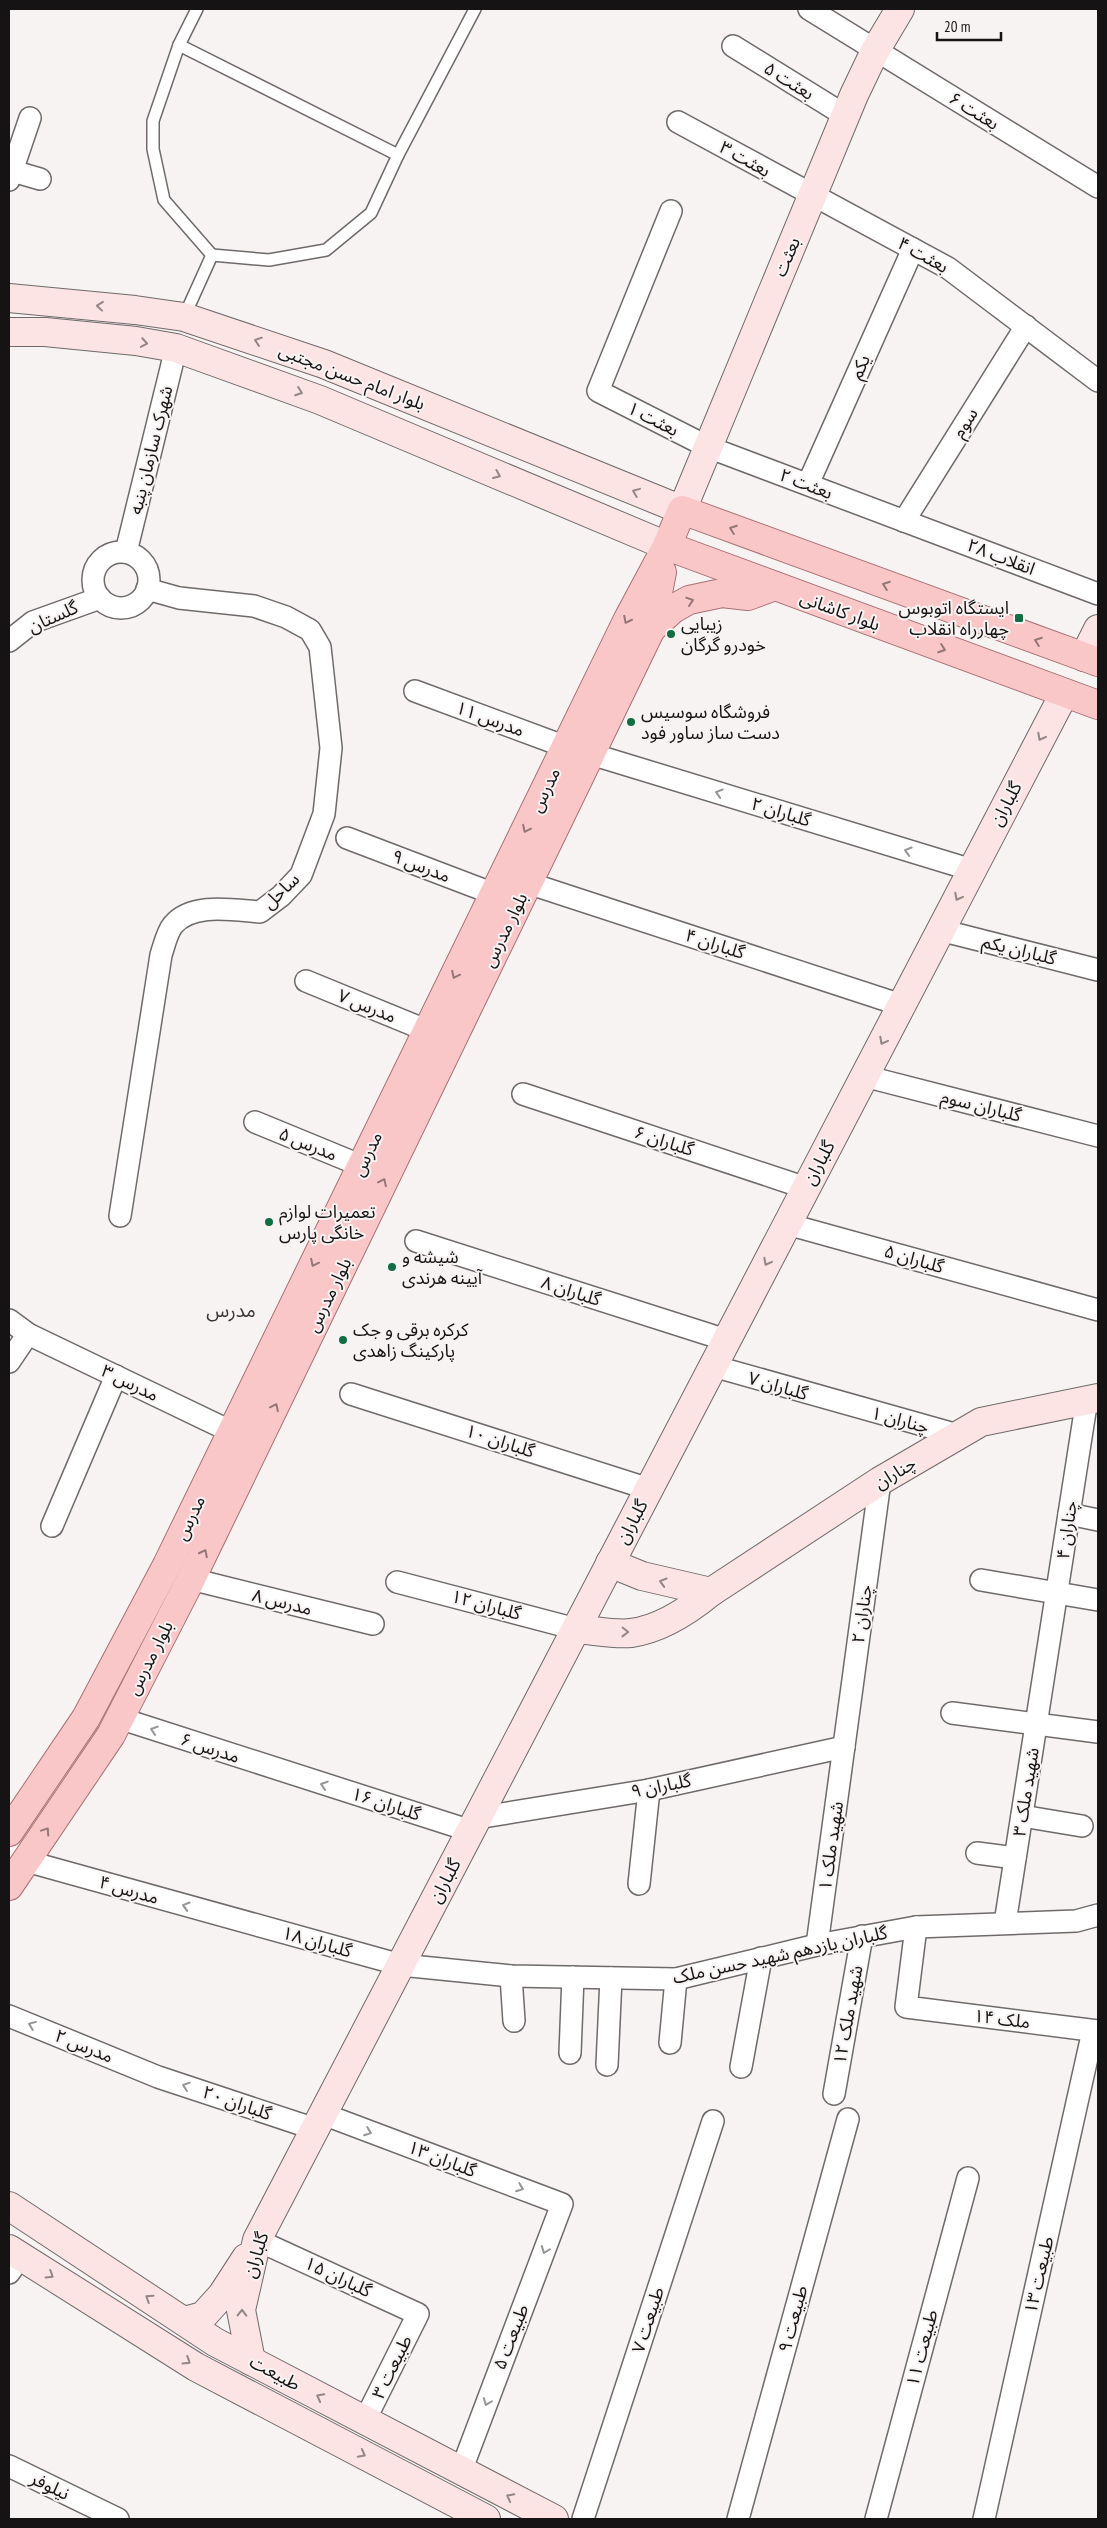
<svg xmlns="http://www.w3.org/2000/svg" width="1107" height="2528" font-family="'PT Sans Narrow','Noto Sans Arabic',sans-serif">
<rect width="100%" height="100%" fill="#f8f3f3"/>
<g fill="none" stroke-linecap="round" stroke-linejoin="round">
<defs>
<g id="lane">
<polyline points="197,9 179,45 153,121 153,149 164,200 212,255"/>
<polyline points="179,45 398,155"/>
<polyline points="184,317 212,255 269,260 326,250 371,213 398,155 475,9"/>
</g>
<g id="street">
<polyline points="809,9 1098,187"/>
<polyline points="733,46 846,116"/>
<polyline points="678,122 948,268 1098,381"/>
<polyline points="9,170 40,179"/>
<polyline points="9,180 30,118"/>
<polyline points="671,211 598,391 708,447 1098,594"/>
<polyline points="808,484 913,249"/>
<polyline points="904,521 1026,326"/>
<polyline points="126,552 176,348"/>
<circle cx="121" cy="580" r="28"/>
<polyline points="9,641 33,622 100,598"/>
<polyline points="415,691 566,747"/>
<polyline points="591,754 972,870"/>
<polyline points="347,838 494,894"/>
<polyline points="528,883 901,1005"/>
<polyline points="940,930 1098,970"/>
<polyline points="306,981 428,1031"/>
<polyline points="864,1076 1098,1136"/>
<polyline points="523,1094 806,1188"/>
<polyline points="255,1122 362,1166"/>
<path d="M120,1216L161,955C164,946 167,932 173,925C192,902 233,910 260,912L281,896L301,875L324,814L331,748L320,647L310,630L286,617L254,606L179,598L147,589"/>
<polyline points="787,1224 1098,1310"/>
<polyline points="416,1241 726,1340"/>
<polyline points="9,1320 28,1334 232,1432"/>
<polyline points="9,1362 28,1334"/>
<polyline points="713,1366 958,1435"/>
<polyline points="351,1394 649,1489"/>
<polyline points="1069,1514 1098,1520"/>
<polyline points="52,1526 116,1376"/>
<polyline points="191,1579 373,1624"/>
<polyline points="981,1580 1098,1600"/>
<polyline points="397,1582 576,1629"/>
<polyline points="952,1713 1098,1732"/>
<polyline points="119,1718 471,1831"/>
<polyline points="1022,1816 1082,1826"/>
<polyline points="477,1818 649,1790 844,1747"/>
<polyline points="977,1853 1015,1858"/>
<polyline points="26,1861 401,1965 511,1976 676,1979 817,1945 916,1927 1076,1921 1098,1915"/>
<polyline points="639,1884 649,1790"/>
<polyline points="1005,1923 1087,1399"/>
<polyline points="916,1927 906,2007 1098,2031"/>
<polyline points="817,1945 880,1481"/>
<polyline points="511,1976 514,2021"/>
<polyline points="9,2016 158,2077 315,2129"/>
<polyline points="670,2043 676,1979"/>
<polyline points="570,2053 573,1977"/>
<polyline points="607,2065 611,1978"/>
<polyline points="741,2067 761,1958"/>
<polyline points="834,2094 862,1936"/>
<polyline points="323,2114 562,2204 461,2471"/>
<polyline points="257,2240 418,2314 365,2420"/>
<polyline points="9,2273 21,2256"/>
<polyline points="9,2466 118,2519"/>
<polyline points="583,2519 713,2121"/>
<polyline points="738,2519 848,2119"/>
<polyline points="876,2519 968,2178"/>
<polyline points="984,2519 1093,2031"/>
</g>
<g id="secondary">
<polyline points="9,298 135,310 184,317 324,364 682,510 854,95 875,51 900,9"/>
<polyline points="9,332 45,332 136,341 176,348 320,400 667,546"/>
<polyline points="1084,657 1098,629"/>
<polyline points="610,1563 642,1576 711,1592"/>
<path d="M576,1629C593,1630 614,1635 631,1633C661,1629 688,1611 711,1592L880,1481L981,1422L1098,1398"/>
<polyline points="9,2206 215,2342 554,2519"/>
<polyline points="9,2249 196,2367 486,2519"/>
<polyline points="184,2321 203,2316 222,2295 246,2258"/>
<polyline points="251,2361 241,2310 257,2240 1064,694"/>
</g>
<g id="primary">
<polyline points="667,546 1098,705"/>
<polyline points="651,629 673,609 689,600 722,593 748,596 775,586"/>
<polyline points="9,1832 86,1718 167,1565 628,619 667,546 682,510 1098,662"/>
<polyline points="9,1886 111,1735 191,1579 651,629 662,572"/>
</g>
</defs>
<!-- lane casing -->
<use href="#lane" stroke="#6f6a6a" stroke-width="14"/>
<!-- street casing -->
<use href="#street" stroke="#6f6a6a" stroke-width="24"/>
<!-- secondary casing -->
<use href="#secondary" stroke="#6f6a6a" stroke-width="30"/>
<!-- primary casing -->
<use href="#primary" stroke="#a77072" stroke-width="30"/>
<!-- lane -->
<use href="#lane" stroke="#fff" stroke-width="11"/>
<!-- street -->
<use href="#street" stroke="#fff" stroke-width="21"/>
<!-- secondary -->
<use href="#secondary" stroke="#fce3e4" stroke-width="28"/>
<!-- primary -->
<use href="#primary" stroke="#fac7c9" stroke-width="28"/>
</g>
<!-- one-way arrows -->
<defs><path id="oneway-chevron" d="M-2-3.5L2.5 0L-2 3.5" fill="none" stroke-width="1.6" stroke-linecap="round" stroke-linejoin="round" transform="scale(1.25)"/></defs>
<g stroke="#948586">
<use href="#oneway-chevron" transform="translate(100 306) rotate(-174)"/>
<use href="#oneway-chevron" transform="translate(258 341) rotate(-161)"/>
<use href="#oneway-chevron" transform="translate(144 343) rotate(10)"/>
<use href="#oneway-chevron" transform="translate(299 392) rotate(20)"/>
<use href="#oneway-chevron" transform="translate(497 475) rotate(23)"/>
<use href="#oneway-chevron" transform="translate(636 492) rotate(-158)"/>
<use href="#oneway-chevron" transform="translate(1041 737) rotate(118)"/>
<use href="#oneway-chevron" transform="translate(958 897) rotate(118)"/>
<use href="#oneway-chevron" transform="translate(883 1041) rotate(118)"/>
<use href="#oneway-chevron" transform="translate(767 1262) rotate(118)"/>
<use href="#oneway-chevron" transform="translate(663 1582) rotate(-164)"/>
<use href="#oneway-chevron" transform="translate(625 1632) rotate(1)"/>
<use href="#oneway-chevron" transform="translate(50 2275) rotate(32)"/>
<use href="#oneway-chevron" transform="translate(149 2298) rotate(-147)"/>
<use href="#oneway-chevron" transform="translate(242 2313) rotate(-89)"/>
<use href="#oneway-chevron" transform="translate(187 2361) rotate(32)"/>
<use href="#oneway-chevron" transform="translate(320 2397) rotate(-152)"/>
<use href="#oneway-chevron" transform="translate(362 2454) rotate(28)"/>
<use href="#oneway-chevron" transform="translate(510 2497) rotate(-152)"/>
</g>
<g stroke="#937677">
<use href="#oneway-chevron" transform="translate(733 529) rotate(-160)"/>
<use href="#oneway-chevron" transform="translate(886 585) rotate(-160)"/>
<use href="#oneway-chevron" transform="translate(690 601) rotate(-19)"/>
<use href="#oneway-chevron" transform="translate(627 620) rotate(117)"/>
<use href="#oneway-chevron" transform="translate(1038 641) rotate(-160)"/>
<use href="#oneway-chevron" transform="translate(942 649) rotate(20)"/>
<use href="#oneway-chevron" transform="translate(526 829) rotate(116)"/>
<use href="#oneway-chevron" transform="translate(455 975) rotate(116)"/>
<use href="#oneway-chevron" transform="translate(383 1182) rotate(-64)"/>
<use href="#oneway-chevron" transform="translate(314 1263) rotate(116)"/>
<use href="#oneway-chevron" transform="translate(275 1407) rotate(-64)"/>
<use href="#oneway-chevron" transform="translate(204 1553) rotate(-63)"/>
<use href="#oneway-chevron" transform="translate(46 1831) rotate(-56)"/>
</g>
<g stroke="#969595">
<use href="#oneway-chevron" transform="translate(719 793) rotate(-163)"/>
<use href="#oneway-chevron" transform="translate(908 851) rotate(-163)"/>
<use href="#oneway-chevron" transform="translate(154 1730) rotate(-162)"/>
<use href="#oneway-chevron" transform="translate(324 1785) rotate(-162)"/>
<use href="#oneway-chevron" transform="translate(186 1906) rotate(-164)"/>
<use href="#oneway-chevron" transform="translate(32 2025) rotate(-158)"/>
<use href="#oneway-chevron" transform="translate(186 2086) rotate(-161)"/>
<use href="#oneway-chevron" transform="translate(368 2132) rotate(21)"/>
<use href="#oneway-chevron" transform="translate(520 2188) rotate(21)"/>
<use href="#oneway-chevron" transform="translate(545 2250) rotate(111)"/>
<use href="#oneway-chevron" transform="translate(487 2402) rotate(111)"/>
</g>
<!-- markers -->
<g fill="#106e43" stroke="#f8f3f3" stroke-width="2">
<rect x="1014" y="613" width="10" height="10" rx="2.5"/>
<circle cx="671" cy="634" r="5"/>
<circle cx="631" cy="722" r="5"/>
<circle cx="269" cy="1222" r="5"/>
<circle cx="392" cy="1267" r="5"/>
<circle cx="343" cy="1340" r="5"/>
</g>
<g text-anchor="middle" stroke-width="4" stroke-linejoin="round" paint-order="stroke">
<!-- street labels -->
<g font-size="18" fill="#151313" stroke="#f8f3f3">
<text transform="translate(789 81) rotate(32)" y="6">۵ بعثت</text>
<text transform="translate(974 111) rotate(32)" y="6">۶ بعثت</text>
<text transform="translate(745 159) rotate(29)" y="6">۳ بعثت</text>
<text transform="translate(923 255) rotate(29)" y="6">۴ بعثت</text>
<text transform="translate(787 257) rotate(-67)" y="6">بعثت</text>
<text transform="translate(860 367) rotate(-66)" y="6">یکم</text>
<text transform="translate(352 377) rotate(21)" y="6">بلوار امام حسن مجتبی</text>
<text transform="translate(653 419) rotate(27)" y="6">۱ بعثت</text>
<text transform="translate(965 423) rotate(-58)" y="6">سوم</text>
<text transform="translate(151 450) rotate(-76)" y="6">شهرک سازمان پنبه</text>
<text transform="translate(806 484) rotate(21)" y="6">۲ بعثت</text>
<text transform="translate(1001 557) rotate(21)" y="6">۲۸ انقلاب</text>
<text transform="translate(840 611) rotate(20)" y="6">بلوار کاشانی</text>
<text transform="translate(53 617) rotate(-24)" y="6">گلستان</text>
<text transform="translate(490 719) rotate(20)" y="6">مدرس ۱۱</text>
<text transform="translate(545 790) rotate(-64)" y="6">مدرس</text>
<text transform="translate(1006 804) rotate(-62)" y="6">گلباران</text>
<text transform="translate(781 812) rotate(17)" y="6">گلباران ۲</text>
<text transform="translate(421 866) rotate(21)" y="6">مدرس ۹</text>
<text transform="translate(281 891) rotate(-44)" y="6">ساحل</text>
<text transform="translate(505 930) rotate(-64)" y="6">بلوار مدرس</text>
<text transform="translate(715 944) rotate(18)" y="6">گلباران ۴</text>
<text transform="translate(1019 950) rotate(14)" y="6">گلباران یکم</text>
<text transform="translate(367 1006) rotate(22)" y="6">مدرس ۷</text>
<text transform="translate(981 1106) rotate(14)" y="6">گلباران سوم</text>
<text transform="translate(664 1141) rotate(18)" y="6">گلباران ۶</text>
<text transform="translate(308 1144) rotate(22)" y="6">مدرس ۵</text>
<text transform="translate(367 1154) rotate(-64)" y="6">مدرس</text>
<text transform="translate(819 1163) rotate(-62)" y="6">گلباران</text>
<text transform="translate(914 1259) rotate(16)" y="6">گلباران ۵</text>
<text transform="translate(571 1291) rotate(18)" y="6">گلباران ۸</text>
<text transform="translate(329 1295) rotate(-64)" y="6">بلوار مدرس</text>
<text transform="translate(130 1383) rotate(26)" y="6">مدرس ۳</text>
<text transform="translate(778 1386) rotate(16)" y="6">۷ گلباران</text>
<text transform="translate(900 1420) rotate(15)" y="6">چناران ۱</text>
<text transform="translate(500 1441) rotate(18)" y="6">گلباران ۱۰</text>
<text transform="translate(895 1473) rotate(-31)" y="6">چناران</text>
<text transform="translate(190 1518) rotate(-64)" y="6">مدرس</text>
<text transform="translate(632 1522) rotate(-62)" y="6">گلباران</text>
<text transform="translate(1067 1530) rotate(-82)" y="6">۴ چناران</text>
<text transform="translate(282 1602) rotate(14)" y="6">مدرس ۸</text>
<text transform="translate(486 1605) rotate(15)" y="6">گلباران ۱۲</text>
<text transform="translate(862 1614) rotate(-82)" y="6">۲ چناران</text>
<text transform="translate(150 1658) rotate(-63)" y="6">بلوار مدرس</text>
<text transform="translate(210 1748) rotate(18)" y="6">مدرس ۶</text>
<text transform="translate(661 1786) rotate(-11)" y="6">۹ گلباران</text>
<text transform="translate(1026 1792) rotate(-81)" y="6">۳ شهید ملک</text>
<text transform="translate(386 1804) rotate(18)" y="6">گلباران ۱۶</text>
<text transform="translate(831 1846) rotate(-82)" y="6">۱ شهید ملک</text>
<text transform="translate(445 1881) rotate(-62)" y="6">گلباران</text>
<text transform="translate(129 1890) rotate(16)" y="6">مدرس ۴</text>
<text transform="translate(317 1942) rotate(16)" y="6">گلباران ۱۸</text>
<text transform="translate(780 1955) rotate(-12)" y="6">گلباران یازدهم شهید حسن ملک</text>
<text transform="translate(848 2015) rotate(-80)" y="6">۱۲ شهید ملک</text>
<text transform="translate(1002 2019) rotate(7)" y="6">ملک ۱۴</text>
<text transform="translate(84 2046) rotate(22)" y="6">مدرس ۲</text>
<text transform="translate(237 2103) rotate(19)" y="6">گلباران ۲۰</text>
<text transform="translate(442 2159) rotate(21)" y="6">۱۳ گلباران</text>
<text transform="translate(256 2255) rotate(-73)" y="6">گلباران</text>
<text transform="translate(1039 2275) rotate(-77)" y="6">طبیعت ۱۳</text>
<text transform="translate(338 2277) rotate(25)" y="6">گلباران ۱۵</text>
<text transform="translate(793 2319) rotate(-75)" y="6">طبیعت ۹</text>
<text transform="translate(648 2320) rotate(-72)" y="6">طبیعت ۷</text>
<text transform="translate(511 2337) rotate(-69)" y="6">۵ طبیعت</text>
<text transform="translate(922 2348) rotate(-75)" y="6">طبیعت ۱۱</text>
<text transform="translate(392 2367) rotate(-64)" y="6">طبیعت ۳</text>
<text transform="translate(275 2373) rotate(28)" y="6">طبیعت</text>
<text transform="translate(50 2486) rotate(26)" y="6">نیلوفر</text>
</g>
<!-- poi labels -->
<g font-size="18" fill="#151313" stroke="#f8f3f3" text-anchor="start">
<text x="1009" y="614" text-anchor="end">ایستگاه اتوبوس<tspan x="1009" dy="21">چهارراه انقلاب</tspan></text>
<text x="681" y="630">زیبایی<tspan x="681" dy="21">خودرو گرگان</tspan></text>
<text x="641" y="718">فروشگاه سوسیس<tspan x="641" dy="21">دست ساز ساور فود</tspan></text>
<text x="279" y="1218">تعمیرات لوازم<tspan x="279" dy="21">خانگی پارس</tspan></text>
<text x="402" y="1263">شیشه و<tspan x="402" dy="21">آیینه هرندی</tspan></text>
<text x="353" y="1336">کرکره برقی و جک<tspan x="353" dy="21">پارکینگ زاهدی</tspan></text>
</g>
<!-- neighbourhood labels -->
<g font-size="19" fill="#393535" stroke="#f8f3f3">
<text x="231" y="1317">مدرس</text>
</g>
</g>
<!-- border -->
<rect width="1107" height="2528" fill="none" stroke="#151313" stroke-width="20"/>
<!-- scale -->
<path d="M937 32v8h64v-8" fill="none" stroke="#151313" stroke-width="2.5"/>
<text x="944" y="32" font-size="15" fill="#151313" stroke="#f8f3f3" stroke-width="4" paint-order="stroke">20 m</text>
</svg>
